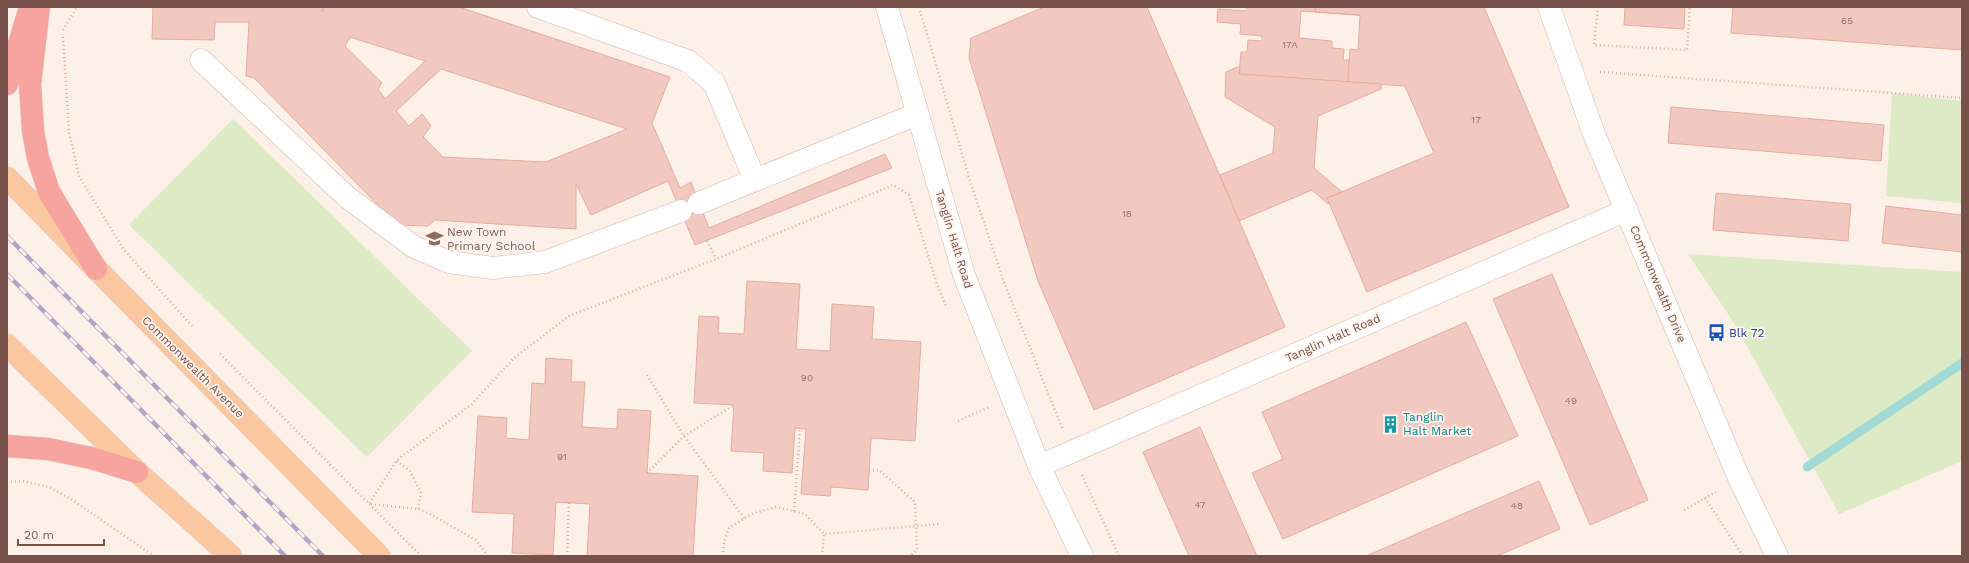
<svg xmlns="http://www.w3.org/2000/svg" width="1969" height="563" font-family="'Work Sans',sans-serif">
<rect width="100%" height="100%" fill="#fdf0e7"/>
<!-- green -->
<g fill="#dcebc5">
<polygon points="1892,93 1962,101 1962,203 1886,196"/>
<polygon points="233,119 472,351 367,457 129,225"/>
<polygon points="1688,254 1962,272 1962,461 1839,514 1734,323"/>
</g>
<g fill="none" stroke-linecap="round" stroke-linejoin="round">
<!-- stream -->
<polyline stroke="#a1d9d6" stroke-width="9" points="1807,467 1962,363"/>
</g>
<!-- building -->
<g fill="#f2c9bf" stroke="#e5ac9f" fill-rule="evenodd">
<path d="M153,7H322V12L324,7H459L670,77L652,123L680,188L691,182L709,228L885,154L892,168L695,245L668,181L591,215L576,184V229L435,220L428,226L397,225L254,78L246,76L249,22H215L214,40L152,39ZM350,37L425,61L385,99L378,89L382,83L345,46ZM441,69L627,129L546,162L443,157L423,137L431,126L422,114L409,126L396,111Z"/>
<polygon points="1044,7 1147,7 1285,327 1094,410 1038,281 969,58 971,38"/>
<polygon points="1247,7 1370,7 1370,16 1301,11 1299,38 1332,41 1332,48 1344,49 1343,60 1349,60 1348,82 1239,74 1241,52 1247,52 1248,40 1262,41 1262,36 1240,34 1241,24 1217,22 1218,9 1246,11"/>
<polygon points="1316,7 1484,7 1569,207 1367,292 1327,198 1434,153 1405,86 1348,82 1350,49 1358,50 1360,15 1315,12"/>
<polygon points="1625,7 1685,7 1684,29 1624,25"/>
<polygon points="1733,7 1962,7 1962,50 1731,33"/>
<polygon points="1237,67 1240,67 1239,74 1381,84 1381,89 1318,116 1314,168 1342,192 1327,198 1329,203 1328,204 1312,190 1239,221 1220,175 1273,153 1275,127 1225,97 1226,72"/>
<polygon points="1671,107 1884,125 1881,161 1668,143"/>
<polygon points="1716,193 1851,204 1848,241 1713,230"/>
<polygon points="1886,206 1962,215 1962,252 1882,243"/>
<polygon points="1552,274 1648,500 1590,525 1493,299"/>
<polygon points="747,281 800,284 796,349 830,351 832,304 874,307 872,339 921,342 915,441 871,438 868,490 831,487 830,496 801,494 806,429 795,428 792,473 763,471 764,453 731,451 734,405 694,403 699,316 719,317 718,333 744,334"/>
<polygon points="1466,322 1518,436 1283,539 1252,473 1283,459 1262,412"/>
<polygon points="546,358 572,360 571,382 585,382 582,427 617,429 618,409 651,411 647,473 698,476 693,556 587,556 590,504 556,502 553,555 512,553 514,514 472,512 478,416 507,418 506,438 529,440 532,383 545,384"/>
<polygon points="1200,427 1257,556 1189,556 1143,452"/>
<polygon points="1539,481 1560,529 1497,556 1366,556"/>
</g>
<g fill="none" stroke-linecap="round" stroke-linejoin="round">
<defs>
<g id="minor">
<polyline points="538,7 688,61 714,83 755,180"/>
<polyline points="887,7 964,275 1039,466 1082,556"/>
<polyline points="1549,7 1594,134 1739,478 1777,556"/>
<polyline points="201,60 347,197 414,247 449,262 493,268 545,262 681,211"/>
<polyline points="699,203 917,114"/>
<polyline points="1039,466 1627,210"/>
</g>
<g id="major">
<polyline points="7,178 379,556"/>
<polyline points="7,345 137,472 231,556"/>
</g>
<g id="highway">
<polyline points="39,7 30,84 33,131 38,158 49,192 96,269"/>
<polyline points="7,84 28,14"/>
<polyline points="7,446 48,449 91,458 137,472"/>
</g>
</defs>
<!-- minor casing -->
<use href="#minor" stroke="#d1b8af" stroke-width="23"/>
<!-- major casing -->
<use href="#major" stroke="#d9cfcd" stroke-width="23"/>
<!-- highway casing -->
<use href="#highway" stroke="#d9cfcd" stroke-width="23"/>
<!-- path -->
<g stroke="#d8aca1" stroke-width="2.5" stroke-dasharray="1 3" stroke-linecap="butt">
<polyline points="919,7 970,181 1005,285 1062,428"/>
<polyline points="1598,7 1594,45 1687,50 1690,7"/>
<polyline points="63,30 77,7"/>
<polyline points="63,37 69,132 79,176 124,250 192,326"/>
<polyline points="1600,72 1962,98"/>
<polyline points="707,241 716,259"/>
<polyline points="220,354 421,556"/>
<polyline points="647,375 684,436 744,518"/>
<polyline points="958,421 989,407"/>
<polyline points="397,461 410,471 421,493 418,509"/>
<polyline points="869,471 879,470 915,502 917,549 911,556"/>
<polyline points="647,473 684,436 734,405"/>
<polyline points="1082,475 1119,556"/>
<polyline points="7,482 22,481 49,487 71,499 154,556"/>
<polyline points="1705,498 1743,556"/>
<polyline points="1684,510 1716,492"/>
<polyline points="794,511 800,429"/>
<polyline points="488,556 476,540 430,514 418,509 369,504 397,460 472,404 514,358 569,316 716,259 893,185 909,195 937,284 946,306"/>
<polyline points="567,556 569,502"/>
<polyline points="723,556 724,542 729,528 751,514 776,507 805,514 824,534 939,524"/>
<polyline points="822,556 824,534"/>
</g>
<!-- minor -->
<use href="#minor" stroke="#fff" stroke-width="22"/>
<!-- major -->
<use href="#major" stroke="#fbc7a0" stroke-width="22"/>
<!-- highway -->
<use href="#highway" stroke="#f7a49e" stroke-width="22"/>
<defs>
<g id="rail">
<polyline points="7,236 323,556"/>
<polyline points="7,274 285,556"/>
</g>
</defs>
<!-- rail casing -->
<use href="#rail" stroke="#b1a5c7" stroke-width="4.5"/>
<!-- rail -->
<use href="#rail" stroke="#fff5ee" stroke-width="3" stroke-dasharray="9" stroke-linecap="butt"/>
</g>
<!-- icons -->
<defs>
<symbol id="school-bare" viewBox="-9 -9 18 18"><path d="M0-5L7-2L0 1L-7-2ZM-4 1L0 2.5L4 1V4Q0 6-4 4Z" fill="#8d6e63" stroke="#fff5ee" stroke-width="2.5" paint-order="stroke"/></symbol>
<symbol id="bus-bare" viewBox="-9 -9 18 18"><path d="M-5-6H5V4H4V6H2V4H-2V6H-4V4H-5ZM-3.5-4V0h7V-4ZM-3.5 1.2v1.5H-2V1.2ZM2 1.2v1.5H3.5V1.2Z" fill="#1a4fb4" stroke="#fff5ee" stroke-width="2.5" paint-order="stroke"/></symbol>
<symbol id="building-bare" viewBox="-9 -9 18 18"><path d="M-4-6H4V6H1V3H-1V6H-4ZM-2.5-4.3h1.7v1.8h-1.7ZM.8-4.3h1.7v1.8H.8ZM-2.5-1h1.7V.8h-1.7ZM.8-1h1.7V.8H.8Z" fill="#0f9aa8" stroke="#fff5ee" stroke-width="2.5" paint-order="stroke"/></symbol>
</defs>
<g fill-rule="evenodd">
<use href="#school-bare" x="422" y="226" width="25" height="25"/>
<use href="#bus-bare" x="1704" y="320" width="25" height="25"/>
<use href="#building-bare" x="1378" y="412" width="25" height="25"/>
</g>
<g text-anchor="middle" stroke-width="3.5" stroke-linejoin="round" paint-order="stroke">
<!-- number labels -->
<g font-size="10" fill="#967068">
<text x="1847" y="24">65</text>
<text x="1290" y="48">17A</text>
<text x="1476" y="123">17</text>
<text x="1127" y="217">18</text>
<text x="807" y="381">90</text>
<text x="1571" y="404">49</text>
<text x="562" y="460">91</text>
<text x="1200" y="508">47</text>
<text x="1517" y="509">48</text>
</g>
<!-- education labels -->
<g font-size="12" fill="#785e54" stroke="#fff5ee" text-anchor="start">
<text x="447" y="236">New Town<tspan x="447" dy="14">Primary School</tspan></text>
</g>
<!-- street labels -->
<g font-size="12" fill="#77524b" stroke="#fff5ee">
<text transform="translate(954 239) rotate(73)" y="4">Tanglin Halt Road</text>
<text transform="translate(1658 284) rotate(67)" y="4">Commonwealth Drive</text>
<text transform="translate(1333 338) rotate(-24)" y="4">Tanglin Halt Road</text>
<text transform="translate(193 367) rotate(45)" y="4">Commonwealth Avenue</text>
</g>
<!-- transit labels -->
<g font-size="12" fill="#164399" stroke="#fff5ee" text-anchor="start">
<text x="1729" y="337">Blk 72</text>
</g>
<!-- culture labels -->
<g font-size="12" fill="#0d838f" stroke="#fff5ee" text-anchor="start">
<text x="1403" y="421">Tanglin<tspan x="1403" dy="14">Halt Market</tspan></text>
</g>
</g>
<!-- border -->
<rect width="1969" height="563" fill="none" stroke="#77524b" stroke-width="16"/>
<!-- scale -->
<path d="M18 539v6h86v-6" fill="none" stroke="#77524b" stroke-width="2"/>
<text x="24" y="539" font-size="12" fill="#77524b" stroke="#fff5ee" stroke-width="3" paint-order="stroke">20 m</text>
</svg>
